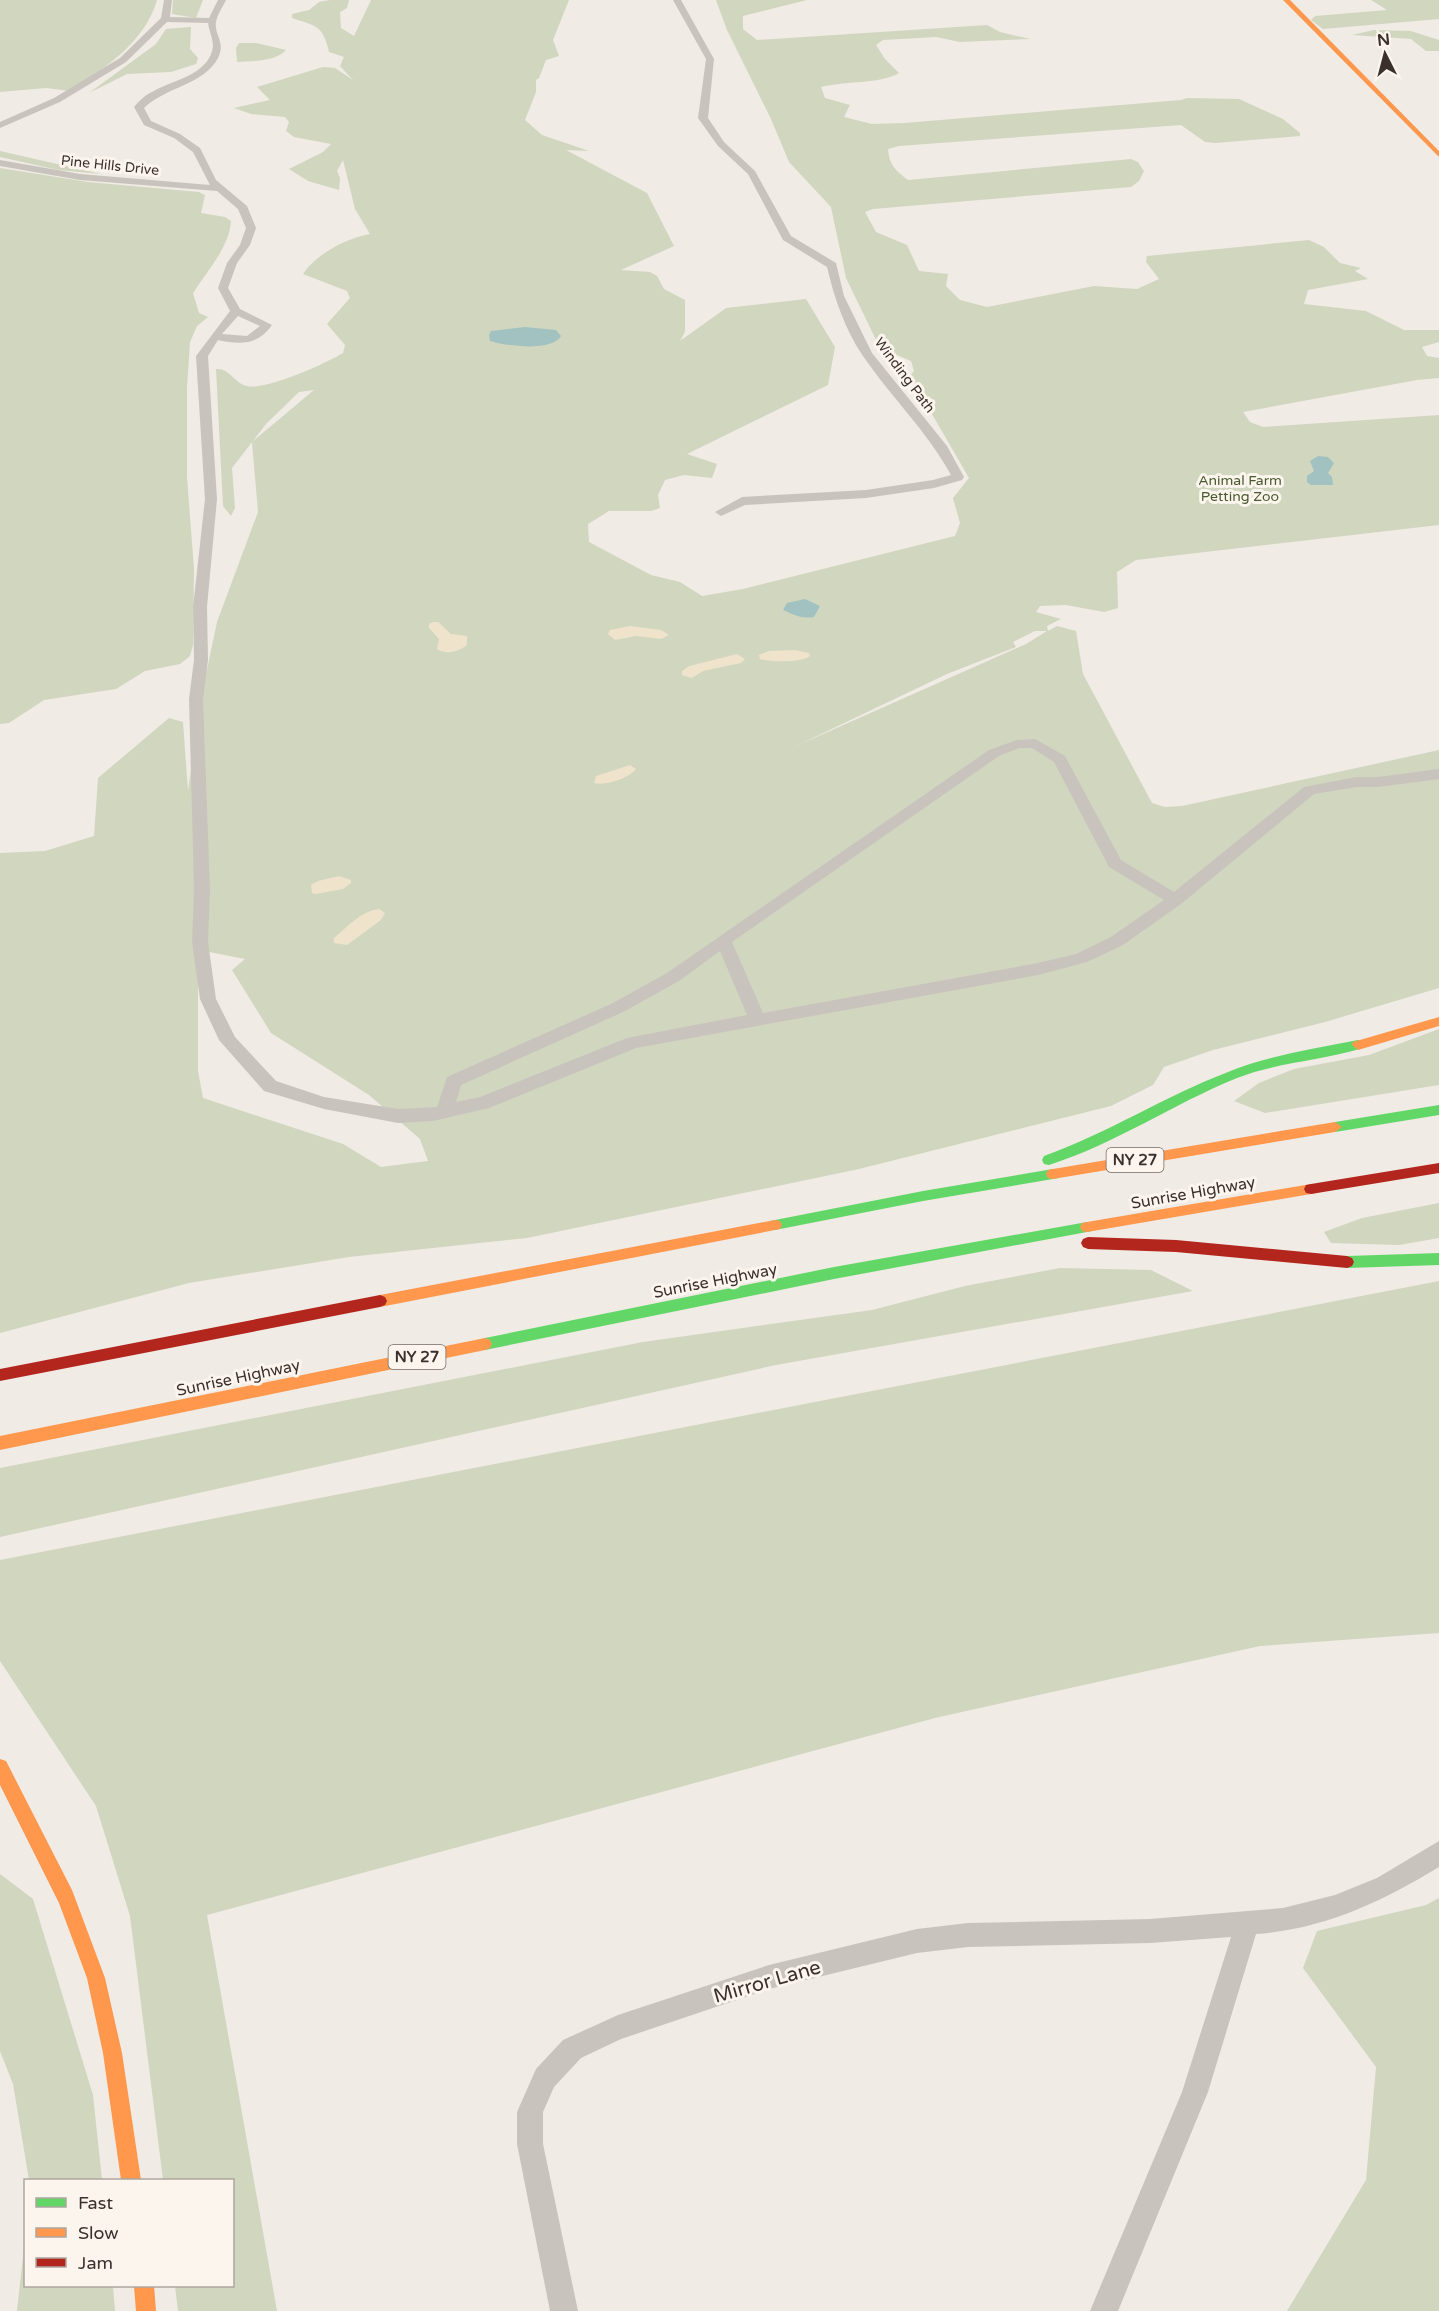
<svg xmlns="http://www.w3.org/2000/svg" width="1439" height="2311" font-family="'Varela Round',sans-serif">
<rect width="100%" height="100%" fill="#f0ebe5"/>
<!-- green -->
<g fill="#d1d6bf" fill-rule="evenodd">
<path d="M0,0H157C145,42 105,68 70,91L46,88L0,92Z"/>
<polygon points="173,0 203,0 196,18 172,14"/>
<path d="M330,0H349L347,8L340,12L341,28L354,36L371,0H569L553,40L559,56L546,60L539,78L536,80V92L525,120L542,135L589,151L566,150L647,193L674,246L621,270L650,272L657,276L664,289L685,300V332L680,341L726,308L806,299L835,347L828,385L687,454L717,464L712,478L684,475L665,480L658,495L660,508L651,511H609L588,524L589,542L651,575L680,582L702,596L743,589L955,536L960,523L953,498L969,478L932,414L908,384L909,377L914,371L911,361L880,348L846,278L831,207L789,162L771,119L727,30L716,0H807L743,16V29L757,40L987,25L1000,32L1030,39L960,42L936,37L883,40L876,45L885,59L899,73C881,84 844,81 821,87L825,98L850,105L844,117L872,124L905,123L1181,100L1187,98L1239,99L1283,119L1300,133V136L1215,143L1205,142L1181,125L899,146L888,149C889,165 896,171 908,180L1131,159L1138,162L1144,171L1139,181L1131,187L873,209L865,212L876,232L907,245L919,271L948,274L946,286L960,300L987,307L1094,286L1137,289L1159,279L1146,262L1147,256L1309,240L1324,247L1340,263L1361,268L1355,271L1368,279L1308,290L1304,304L1366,311L1404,330H1439V342L1422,347L1427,356L1439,358V378L1417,380L1243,412L1250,422L1263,427L1439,415V525L1136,560L1117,572L1118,608L1104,612L1066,605L1040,606L1036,612L1061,619L1047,626L1048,631L1057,626L1076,631L1083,674L1152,803L1165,807L1182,806L1439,750V988L1325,1022L1213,1050L1164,1067L1153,1085L1111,1106L859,1169L527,1238L349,1257L189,1283L0,1333V853L45,851L94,836L98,778L169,718L183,722L188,791L201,698L217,622L258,512L252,442L232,468L235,508L231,516L223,506L216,369C230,368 234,383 247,386C265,391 327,363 343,353L345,345L327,324L350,298L347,291L303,274C316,254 347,238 370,234L355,209L343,160L337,171L340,178L339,190L308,181L289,169L323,152L331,144L294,137L286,131L289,122L285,117L251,114L234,108L270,100L257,87L323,67L335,68L353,80L340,66L344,57L329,52C323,25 316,26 292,18V14L309,10L319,2ZM314,390L253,441L266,424L299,392ZM1035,631H1047L1026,644L796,746L947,674L1016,647L1013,642ZM194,949L245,959L232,970L271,1033L369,1095L420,1139L428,1161L381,1167L343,1144L203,1098L198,1071V983Z"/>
<polygon points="1371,0 1439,0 1439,19 1323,29 1311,20 1315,16 1387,10"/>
<polygon points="191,27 190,49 198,58 196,64 171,72 127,74 89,93 156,44 166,29"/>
<polygon points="1374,30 1411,31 1439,40 1439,51 1426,51 1411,39 1352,35"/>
<path d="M239,43H256L286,50C275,62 252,61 237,62L236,48Z"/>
<polygon points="0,151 101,174 58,170 0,157"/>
<path d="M0,168L88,182L199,192L205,195L201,213L225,217L231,221C229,248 207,271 193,293L199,313L208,317L197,326L190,342L187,387V477L194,569L193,645L190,656L180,664L145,671L116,689L44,700L9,723L0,724Z"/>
<polygon points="1439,1029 1439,1085 1265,1113 1234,1101 1259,1083 1294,1069 1369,1055"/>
<polygon points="1439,1203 1439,1238 1399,1245 1331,1243 1324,1232 1362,1218"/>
<polygon points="1060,1268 1151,1270 1193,1291 776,1365 0,1537 0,1468 643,1342 872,1310 965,1286"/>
<polygon points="1439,1281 1439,1633 1260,1646 935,1718 207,1915 277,2311 178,2311 175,2286 232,2286 232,2180 163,2180 130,1916 96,1806 0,1661 0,1560"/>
<polygon points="0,1874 33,1899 93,2095 102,2180 29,2180 13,2084 0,2051"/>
<polygon points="1439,1898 1439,2311 1287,2311 1366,2180 1376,2067 1303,1968 1317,1931 1426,1905"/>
<polygon points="25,2238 26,2286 113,2286 115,2311 17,2311"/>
</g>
<!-- sand -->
<g fill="#efe3cc">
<path d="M433,622H438L451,634L467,636V645C458,652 446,655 437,649L439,639L429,628V624Z"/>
<polygon points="630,626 661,630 669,635 661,639 636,636 615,640 608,634 610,630"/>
<path d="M795,650L809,653L810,656C802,663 770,662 760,659L759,655L769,651Z"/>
<polygon points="737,654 745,659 741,663 703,671 692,678 682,675 682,671 689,666"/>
<path d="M630,765L636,769C629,778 606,786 594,783L596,776Z"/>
<polygon points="339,876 351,880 351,883 343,889 316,894 312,893 311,885 318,881"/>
<path d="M379,909L385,913L381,920L347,945L334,943V938C349,926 359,912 379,909Z"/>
</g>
<!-- water -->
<g fill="#a1c2c1">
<path d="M525,327L556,330L561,336C552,352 505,346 490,341L489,335L491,331Z"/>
<polygon points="1318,456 1328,457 1334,463 1328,473 1332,477 1333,485 1311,485 1307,482 1307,476 1314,471 1310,461"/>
<path d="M805,599L820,606L814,617C801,619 795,615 783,610L787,603Z"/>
</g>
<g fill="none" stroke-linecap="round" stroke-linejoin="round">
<!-- street -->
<g fill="#c9c3be" fill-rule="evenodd">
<path d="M164,0H172L170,17L209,18L218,0H226C223,6 217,15 216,22C214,35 226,42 218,58C204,85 165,87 144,108L151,121L180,134L200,148L216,180L247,206L256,228L250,245L237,263L228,288L240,309L272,325C258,345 240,345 218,340L208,356L217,499L207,607L208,660L203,699L210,890L208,942L216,999L235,1037L276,1081L324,1097L398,1109L437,1107L447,1077L611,1004L667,973L989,750L1017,740L1035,739L1065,756L1121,860L1174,892L1304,787L1357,777H1378L1439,769V779L1378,787H1357L1314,794L1181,904L1123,945L1087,962L1038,975L636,1048L489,1108L433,1121L398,1123L324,1109L264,1091L219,1040L200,999L192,942L194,890L189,699L194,660L193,607L205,499L196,356L230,311L218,288L227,263L240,245L246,228L238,209L217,191L80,180L0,166V160L80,174L210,185L193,152L174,138L144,125L134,107C139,101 145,95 152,92C172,80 210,75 213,46C213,38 209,31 208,23L167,22L126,62L60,102L0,128V122L54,98L120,58L161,18ZM238,316L260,326L247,336L222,334ZM1019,748H1032L1054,762L1109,867L1164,900L1111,937L1076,954L1038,963L763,1013L732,942L999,756ZM720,951L747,1015L627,1038L480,1097L456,1102L461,1085L623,1012L679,981Z"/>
<path d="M673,0H681L714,59L708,118L724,142L755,171L791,236L836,263L844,296L872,353L947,446L964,477L962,480L934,488L866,498L745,505L721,516L715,512L742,497L866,490L933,480L951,475C927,431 891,397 863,356C845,330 834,297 827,267L783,240L748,174L718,146L698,118L706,59Z"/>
<path d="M1439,1841V1867C1381,1902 1325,1929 1256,1934L1208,2092L1118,2311H1090L1182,2092L1231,1937L1150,1943L968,1947L917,1953L769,1989L621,2039L581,2058L554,2087L543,2112V2144L578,2311H550L517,2144V2112L536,2069L563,2040L618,2015L769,1965L917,1929L968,1923L1150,1919L1283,1908L1335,1895L1377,1878Z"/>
</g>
<!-- fast -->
<g fill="#63d668" fill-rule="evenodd">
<path d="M1358,1040L1363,1042L1364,1045L1363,1048C1321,1061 1278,1062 1237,1078C1173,1104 1115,1144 1049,1165L1044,1164L1042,1160L1044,1156C1108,1133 1165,1096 1228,1072C1270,1055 1314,1049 1358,1040Z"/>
<polygon points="1439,1105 1439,1115 1335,1132 1328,1127 1335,1122"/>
<polygon points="1053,1169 1058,1170 1060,1174 1058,1178 1053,1179 923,1201 775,1230 770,1229 768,1225 770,1221 775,1220 923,1191"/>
<polygon points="1087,1222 1092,1223 1094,1227 1092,1231 1087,1232 834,1279 485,1350 480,1348 478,1344 480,1340 485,1338 834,1267"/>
<polygon points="1439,1253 1439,1265 1347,1268 1342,1266 1340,1262 1342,1258 1347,1256"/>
</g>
<!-- slow -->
<g fill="#ff974d" fill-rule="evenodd">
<polygon points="1283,0 1290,0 1439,151 1439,157"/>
<polygon points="1439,1017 1439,1026 1358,1050 1352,1045 1353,1042"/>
<polygon points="1335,1122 1342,1127 1335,1132 1053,1179 1048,1178 1046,1174 1048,1170 1053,1169"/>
<polygon points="1311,1184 1316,1185 1318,1189 1316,1193 1311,1194 1087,1232 1082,1231 1080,1227 1082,1223 1087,1222"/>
<polygon points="775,1220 780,1221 782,1225 780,1229 775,1230 380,1307 375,1305 373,1301 375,1297 380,1295"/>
<polygon points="485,1338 490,1340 492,1344 490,1348 485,1350 0,1450 0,1436"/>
<polygon points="0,1759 6,1761 72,1890 105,1978 122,2053 141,2180 121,2180 103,2053 87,1978 59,1903 0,1785"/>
<polygon points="134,2286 154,2286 156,2311 136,2311"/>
</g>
<!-- jam -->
<g fill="#b3261e" fill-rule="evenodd">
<polygon points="1439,1163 1439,1173 1311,1194 1306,1193 1304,1189 1306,1185 1311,1184"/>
<polygon points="1088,1237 1176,1240 1347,1256 1352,1258 1354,1262 1352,1266 1347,1268 1176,1252 1088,1249 1083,1247 1081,1243 1083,1239"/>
<polygon points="380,1295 385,1297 387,1301 385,1305 380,1307 0,1381 0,1369"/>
</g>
</g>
<g text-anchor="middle" stroke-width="6" stroke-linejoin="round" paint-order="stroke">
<!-- far-street labels -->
<g font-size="14" fill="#3b302b" stroke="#fbf5ee">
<text transform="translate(110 165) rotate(6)" y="5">Pine Hills Drive</text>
<text transform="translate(905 375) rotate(53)" y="5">Winding Path</text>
</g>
<!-- far-park labels -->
<g font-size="14" fill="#4a5a2e" stroke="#fbf5ee">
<text x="1240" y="485">Animal Farm<tspan x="1240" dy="16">Petting Zoo</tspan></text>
</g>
<!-- shield labels -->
<g fill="#fbf5ee" stroke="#756b66" stroke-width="1.5">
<rect x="1106.5" y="1148" width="57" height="24" rx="4.5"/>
<rect x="388.5" y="1345" width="57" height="24" rx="4.5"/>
</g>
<g font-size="15" font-weight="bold" fill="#3b302b">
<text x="1135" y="1165">NY 27</text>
<text x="417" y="1362">NY 27</text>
</g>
<!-- street labels -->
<g font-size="16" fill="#3b302b" stroke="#fbf5ee">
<text transform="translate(1193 1192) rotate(-10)" y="6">Sunrise Highway</text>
<text transform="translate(715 1280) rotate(-11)" y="6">Sunrise Highway</text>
<text transform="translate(238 1377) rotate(-12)" y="6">Sunrise Highway</text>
</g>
<!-- near-street labels -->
<g font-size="20" fill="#3b302b" stroke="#fbf5ee">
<text transform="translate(767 1981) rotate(-16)" y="7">Mirror Lane</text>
</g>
</g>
<!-- legend -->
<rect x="24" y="2179" width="210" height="108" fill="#fbf5ee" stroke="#aea6a0" stroke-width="1.5"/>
<rect x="36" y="2198" width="30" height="9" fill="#63d668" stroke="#aea6a0" stroke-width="1.5"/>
<text x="78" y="2209" font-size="18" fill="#3b302b">Fast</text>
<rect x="36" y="2228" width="30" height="9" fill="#ff974d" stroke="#aea6a0" stroke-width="1.5"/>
<text x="78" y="2239" font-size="18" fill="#3b302b">Slow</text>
<rect x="36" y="2258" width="30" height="9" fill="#b3261e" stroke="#aea6a0" stroke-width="1.5"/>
<text x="78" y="2269" font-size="18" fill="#3b302b">Jam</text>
<!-- north arrow -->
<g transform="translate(1385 54) rotate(354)" stroke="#fbf5ee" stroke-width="4.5" paint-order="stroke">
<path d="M0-4.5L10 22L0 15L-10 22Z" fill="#3b302b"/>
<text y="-9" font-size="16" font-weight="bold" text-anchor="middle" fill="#3b302b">N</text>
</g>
</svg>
